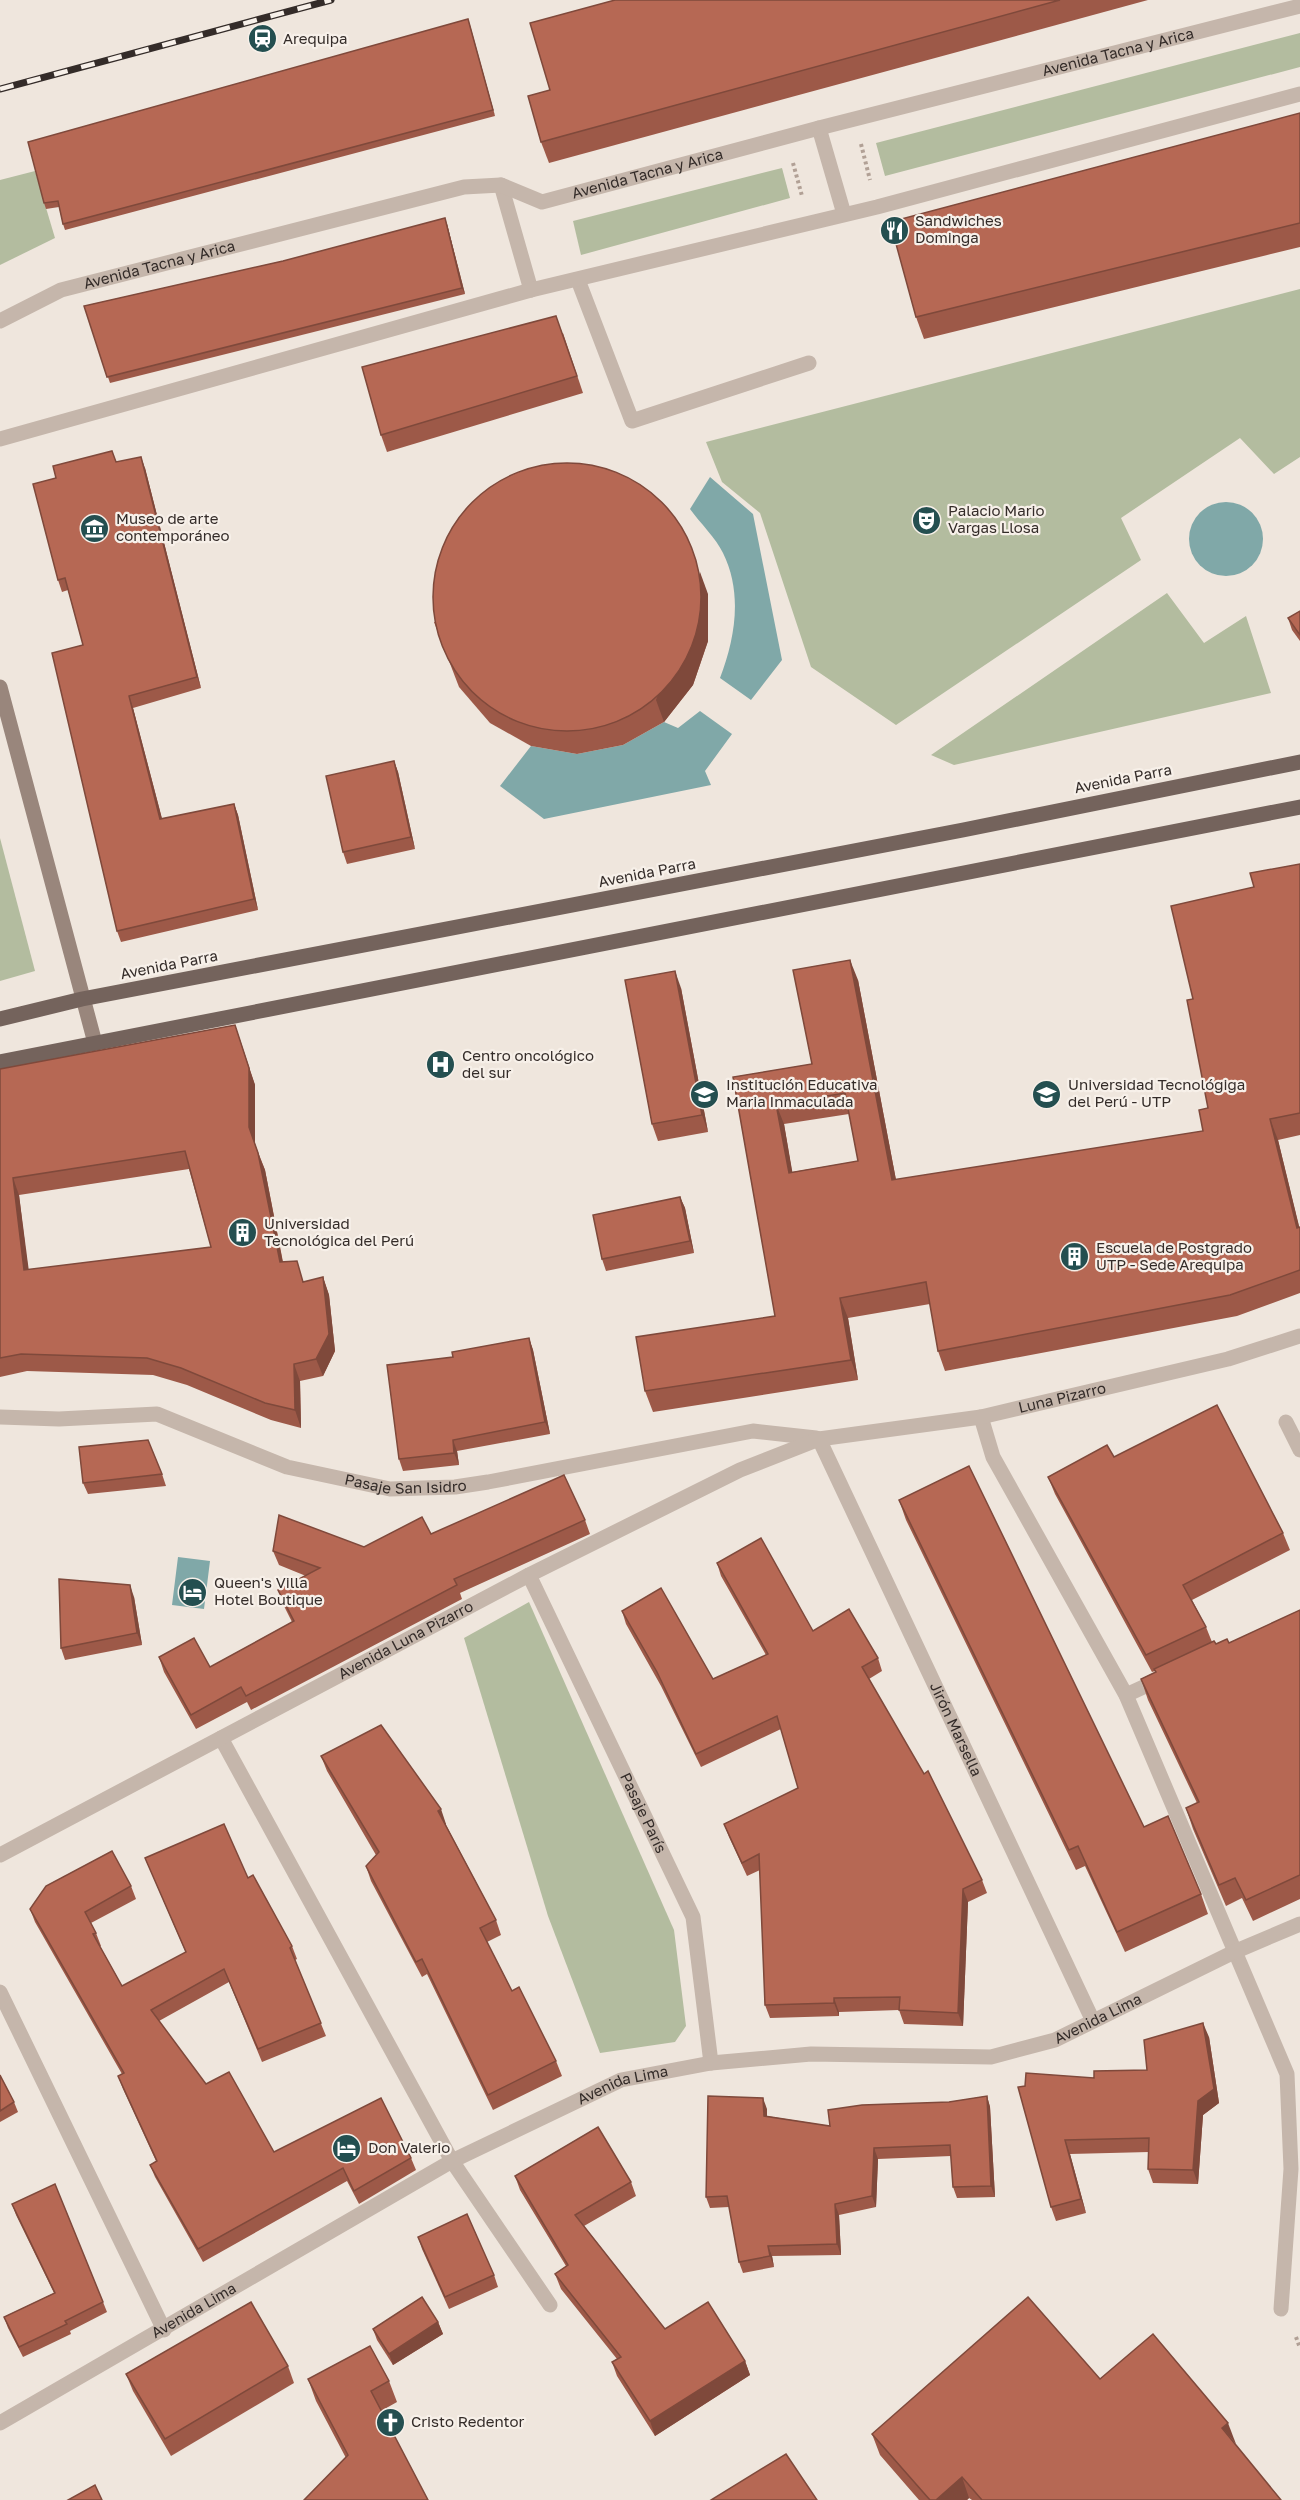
<svg xmlns="http://www.w3.org/2000/svg" width="1300" height="2500" font-family="'Golos Text',sans-serif">
<rect width="100%" height="100%" fill="#efe6dd"/>
<!-- green -->
<g fill="#b3bc9f">
<polygon points="1300,33 1300,67 885,176 876,143"/>
<polygon points="782,168 790,198 581,255 573,221"/>
<polygon points="35,171 55,238 0,265 0,180"/>
<polygon points="1300,289 1300,457 1274,474 1240,438 1121,518 1141,560 896,725 811,667 760,513 722,482 706,442"/>
<polygon points="1167,593 1204,643 1246,616 1271,693 954,765 931,755"/>
<polygon points="0,838 35,971 0,981"/>
<polygon points="529,1602 674,1930 686,2026 675,2042 600,2053 548,1916 464,1638"/>
</g>
<!-- water -->
<g fill="#80a8a8">
<path d="M710,477L753,514L782,660L751,700L720,678C735,639 743,593 723,553C716,538 700,523 690,509Z"/>
<circle cx="1226" cy="539" r="37"/>
<polygon points="700,711 732,734 705,771 711,785 544,819 500,786 531,746 577,754 623,745 664,722 678,728"/>
<polygon points="178,1557 210,1561 204,1609 172,1605"/>
</g>
<g fill="none" stroke-linecap="round" stroke-linejoin="round">
<!-- path -->
<g stroke="#b1a095" stroke-width="4" stroke-dasharray="3 3" stroke-linecap="butt">
<polyline points="861,144 870,180"/>
<polyline points="793,163 802,196"/>
<polyline points="1296,2337 1300,2348"/>
</g>
<!-- lane -->
<g stroke="#c5b6ab" stroke-width="15">
<polyline points="578,280 632,421 809,363"/>
<path id="s1" d="M529,1575L693,1917L711,2063"/>
<polyline points="221,1738 452,2161 550,2305"/>
<polyline points="0,1992 164,2330"/>
</g>
<!-- street -->
<g stroke="#c5b6ab" stroke-width="15">
<polyline points="819,128 844,214"/>
<polyline points="501,185 531,290"/>
<path id="s2" d="M0,321L61,290L464,187L501,185L542,202L819,128L1300,6"/>
<polyline points="0,439 531,290 877,207 1300,94"/>
<path id="s3" d="M0,1417L59,1419L157,1414L287,1467L390,1489L455,1487L488,1482L753,1431L816,1438"/>
<polyline points="981,1417 993,1457 1126,1695 1287,2074 1291,2169 1281,2309"/>
<polyline points="1286,1422 1300,1450"/>
<path id="s4" d="M819,1439L1093,2021"/>
<polyline points="1126,1695 1161,1679"/>
<path id="s5" d="M0,1855L529,1575L740,1470L819,1439L981,1417L1228,1359L1300,1336"/>
<path id="s6" d="M0,2423L452,2161L621,2080L711,2063L811,2054L991,2057L1055,2040L1234,1952L1300,1924"/>
</g>
<!-- secondary -->
<polyline stroke="#99867c" stroke-width="15" points="0,687 95,1043"/>
<!-- primary -->
<g stroke="#74635c" stroke-width="15">
<polyline points="0,1019 82,999 963,830 1300,762"/>
<polyline points="0,1062 1300,807"/>
</g>
<defs>
<polyline id="rail" points="0,89 331,0"/>
</defs>
<!-- rail casing -->
<use href="#rail" stroke="#342c29" stroke-width="7"/>
<!-- rail -->
<use href="#rail" stroke="#f7f0e9" stroke-width="4.5" stroke-dasharray="14" stroke-linecap="butt"/>
</g>
<!-- wall -->
<g fill="#9d5948" fill-rule="evenodd">
<polygon points="615,0 1148,0 549,163 541,142 550,90"/>
<polygon points="468,19 495,116 65,230 63,224 59,207 46,209 44,203"/>
<polygon points="1300,113 1300,247 924,339 916,317"/>
<polygon points="447,224 465,294 110,383 84,306"/>
<polygon points="563,333 583,393 387,452 381,435"/>
<polygon points="116,462 145,468 201,688 133,708 162,819 234,804 238,815 258,910 121,942 117,931 83,645 68,590 62,592 58,580 56,478"/>
<polygon points="708,594 708,641 693,685 664,722 623,745 577,754 531,746 490,723 459,687 434,622"/>
<polygon points="1300,611 1300,641 1292,630 1288,618"/>
<polygon points="394,761 398,772 415,849 347,864 343,852"/>
<path d="M1300,864V1135L1278,1140L1299,1227H1300V1293L1237,1316L945,1371L938,1351L930,1304L848,1318L858,1380L653,1412L645,1391L775,1316L733,1077L812,1064L858,980L896,1180L1203,1131L1208,1108L1193,999L1254,887ZM849,1114L858,1161L792,1172L784,1124Z"/>
<polygon points="681,988 708,1132 658,1141 652,1124"/>
<path d="M235,1025L255,1085V1144L265,1170L283,1262L304,1282L323,1277L329,1295L335,1351L323,1376L300,1381L301,1428L271,1420L187,1385L153,1375L27,1371L0,1377V1069ZM189,1169L211,1247L28,1270L19,1195Z"/>
<polygon points="680,1197 685,1208 694,1253 606,1271 602,1259"/>
<polygon points="529,1338 533,1350 550,1434 457,1451 459,1465 403,1471 399,1459 453,1357"/>
<polygon points="1114,1457 1283,1533 1290,1550 1192,1600 1206,1627 1212,1642 1216,1644 1229,1643 1300,1610 1300,1899 1253,1921 1242,1898 1226,1906 1193,1829 1186,1808 1197,1803 1148,1700 1141,1679 1155,1672 1155,1671 1152,1672 1055,1494 1048,1477"/>
<polygon points="162,1474 166,1486 88,1494 83,1483"/>
<polygon points="899,1500 1144,1827 1201,1894 1208,1914 1125,1952 1085,1866 1076,1870 906,1520"/>
<polygon points="585,1520 590,1534 460,1593 462,1599 251,1710 247,1702 196,1729 164,1672 159,1657 210,1667 292,1622 283,1604 278,1590 306,1576 279,1565 273,1551 364,1547 431,1534"/>
<polygon points="717,1563 813,1631 878,1658 882,1671 869,1679 982,1880 987,1893 968,1902 963,2026 904,2024 899,2010 839,2012 839,2016 770,2018 765,2005 760,1870 747,1876 729,1837 724,1824 798,1788 781,1729 701,1767 661,1686 626,1624 622,1611 713,1679 766,1655 721,1576"/>
<polygon points="134,1597 142,1645 65,1660 61,1648"/>
<polygon points="321,1756 446,1824 446,1825 496,1920 501,1935 487,1942 512,1991 556,2061 562,2076 493,2110 427,1974 422,1977 371,1881 366,1866 376,1855 327,1771"/>
<polygon points="145,1858 248,1878 292,1946 297,1959 295,1960 326,2036 262,2062 229,1982 159,2021 206,2084 274,2152 411,2158 416,2170 359,2204 347,2181 203,2262 155,2177 150,2165 156,2161 123,2089 118,2076 122,2074 35,1922 30,1909 131,1886 136,1899 91,1923 96,1933 101,1946 100,1946 122,1986 186,1953"/>
<polygon points="1209,2037 1219,2103 1203,2115 1198,2184 1153,2183 1148,2169 1149,2152 1070,2154 1086,2213 1056,2221 1051,2207 1025,2086 1094,2078 1147,2070"/>
<polygon points="0,2075 14,2102 18,2112 0,2122"/>
<polygon points="987,2096 990,2107 995,2197 957,2198 953,2187 951,2156 878,2159 876,2207 839,2215 841,2255 772,2256 774,2267 743,2273 739,2262 729,2207 710,2208 706,2197 767,2109 767,2116 830,2126 949,2102"/>
<polygon points="515,2176 631,2182 636,2196 584,2226 665,2329 745,2361 750,2375 655,2436 617,2376 612,2362 617,2359 561,2289 555,2274 566,2266 520,2190"/>
<polygon points="12,2204 103,2302 107,2312 70,2331 71,2334 23,2357 8,2328 4,2317 54,2293 16,2215"/>
<polygon points="418,2237 494,2275 498,2287 449,2309 422,2249"/>
<polygon points="438,2322 443,2334 393,2365 377,2340 373,2329"/>
<polygon points="288,2366 294,2383 171,2456 133,2391 126,2374"/>
<polygon points="308,2379 389,2381 397,2402 381,2411 346,2458 316,2401"/>
<polygon points="1100,2379 1235,2444 1281,2500 972,2500 969,2498 967,2500 919,2500 880,2455 872,2434"/>
</g>
<!-- shaded-wall -->
<g fill="#7f493b">
<polygon points="468,19 470,25 495,116 493,110"/>
<polygon points="445,218 447,224 465,294 462,288"/>
<polygon points="141,457 145,468 201,688 197,677"/>
<polygon points="700,572 708,594 708,641 693,685 664,722 656,700"/>
<polygon points="129,696 133,708 165,830 160,819"/>
<polygon points="394,761 398,772 415,849 411,837"/>
<polygon points="234,804 238,815 258,910 254,899"/>
<polygon points="850,960 858,980 900,1201 892,1180"/>
<polygon points="675,971 681,988 708,1132 702,1115"/>
<polygon points="235,1025 255,1085 255,1144 249,1127"/>
<polygon points="776,1104 784,1124 796,1193 789,1173"/>
<polygon points="1270,1119 1278,1140 1300,1230 1297,1228"/>
<polygon points="258,1153 265,1170 286,1279 280,1262"/>
<polygon points="13,1178 19,1195 31,1287 24,1270"/>
<polygon points="680,1197 685,1208 694,1253 690,1241"/>
<polygon points="323,1277 329,1295 335,1351 323,1376 316,1359"/>
<polygon points="840,1298 848,1318 858,1380 851,1360"/>
<polygon points="529,1338 533,1350 550,1434 545,1422"/>
<polygon points="294,1364 300,1381 301,1428 295,1410"/>
<polygon points="453,1440 457,1451 459,1465 454,1453"/>
<polygon points="130,1585 134,1597 142,1645 137,1633"/>
<polygon points="441,1809 446,1824 444,1826 438,1811"/>
<polygon points="963,1889 968,1902 963,2026 958,2013"/>
<polygon points="834,1998 839,2012 839,2016 834,2003"/>
<polygon points="1203,2023 1209,2037 1219,2103 1203,2115 1198,2184 1193,2170"/>
<polygon points="987,2096 990,2107 995,2197 991,2186"/>
<polygon points="763,2098 767,2109 767,2127 764,2116"/>
<polygon points="1065,2140 1070,2154 1086,2213 1081,2199"/>
<polygon points="874,2148 878,2159 876,2207 872,2196"/>
<polygon points="835,2204 839,2215 841,2255 837,2244"/>
<polygon points="768,2246 772,2256 774,2267 770,2256"/>
<polygon points="438,2322 443,2334 393,2365 389,2354"/>
<polygon points="745,2361 750,2375 655,2436 650,2421"/>
<polygon points="1228,2423 1236,2444 1222,2428"/>
<polygon points="962,2477 969,2498 967,2500 936,2500"/>
</g>
<!-- building -->
<g fill="#b66854" stroke="#7f493b" stroke-width="1.5" fill-rule="evenodd">
<polygon points="615,0 1060,0 541,142 528,96 550,90 530,23"/>
<polygon points="468,19 493,110 63,224 58,201 44,203 28,142"/>
<polygon points="1300,113 1300,223 916,317 890,222"/>
<polygon points="445,218 462,288 107,377 84,306 283,261"/>
<polygon points="556,316 577,376 381,435 362,367"/>
<polygon points="112,451 116,462 141,457 197,677 129,696 160,819 234,804 254,899 117,931 52,653 83,645 65,578 58,580 33,484 56,478 53,466"/>
<circle cx="567" cy="597" r="134"/>
<polygon points="1300,611 1300,635 1288,618"/>
<polygon points="394,761 411,837 343,852 326,776"/>
<path d="M1300,864V1113L1270,1119L1297,1228L1300,1227V1270L1230,1295L938,1351L926,1282L840,1298L851,1360L645,1391L636,1337L775,1316L733,1077L812,1064L793,970L850,960L892,1180L1203,1131L1199,1110L1208,1108L1187,1000L1193,999L1171,906L1254,887L1250,873ZM845,1093L858,1161L789,1173L776,1104Z"/>
<polygon points="675,971 702,1115 652,1124 625,980"/>
<path d="M235,1025L249,1068V1127L258,1153L280,1262L297,1261L303,1282L323,1277L329,1334L316,1359L294,1364L295,1410L265,1403L181,1368L147,1358L21,1354L0,1358V1069ZM185,1151L211,1247L24,1270L13,1178Z"/>
<polygon points="680,1197 690,1241 602,1259 593,1215"/>
<polygon points="529,1338 545,1422 453,1440 454,1453 399,1459 387,1365 453,1357 452,1352"/>
<polygon points="1217,1405 1283,1533 1183,1585 1206,1627 1146,1655 1048,1477 1107,1445 1114,1457"/>
<polygon points="148,1440 162,1474 83,1483 79,1447"/>
<polygon points="969,1466 1144,1827 1168,1816 1201,1894 1117,1932 1078,1846 1069,1850 899,1500"/>
<polygon points="564,1475 585,1520 454,1579 457,1585 246,1696 241,1687 191,1715 159,1657 194,1638 210,1667 294,1621 278,1590 320,1568 273,1551 279,1515 364,1547 422,1517 431,1534"/>
<polygon points="761,1538 813,1631 849,1609 878,1658 862,1667 924,1774 928,1771 982,1880 963,1889 958,2013 899,2010 900,1997 834,1998 834,2003 765,2005 759,1854 742,1863 724,1824 798,1788 777,1716 696,1754 657,1672 622,1611 661,1588 713,1679 768,1654 717,1563"/>
<polygon points="59,1579 130,1585 137,1633 61,1648"/>
<polygon points="1300,1610 1300,1875 1246,1900 1235,1878 1219,1885 1186,1808 1199,1802 1141,1679 1156,1672 1154,1669 1214,1641 1216,1644 1227,1639 1229,1643"/>
<polygon points="381,1725 441,1809 438,1811 496,1920 480,1928 512,1991 519,1987 556,2061 488,2095 422,1959 416,1962 366,1866 379,1852 321,1756"/>
<polygon points="224,1824 248,1878 253,1875 292,1946 290,1948 321,2023 258,2049 224,1969 151,2010 206,2084 229,2072 274,2152 381,2098 411,2158 354,2191 343,2168 198,2249 150,2165 157,2161 118,2076 124,2073 30,1909 46,1886 112,1851 131,1886 85,1912 96,1933 93,1934 122,1986 186,1952 145,1858"/>
<polygon points="1203,2023 1214,2089 1198,2101 1193,2170 1148,2169 1149,2138 1065,2140 1081,2199 1051,2207 1018,2087 1025,2086 1026,2073 1094,2078 1094,2071 1147,2070 1144,2040"/>
<polygon points="0,2075 14,2102 0,2111"/>
<polygon points="708,2096 763,2098 764,2116 830,2126 828,2110 862,2105 949,2102 987,2096 991,2186 953,2187 950,2145 874,2148 872,2196 835,2204 837,2244 768,2246 770,2256 739,2262 727,2196 706,2197"/>
<polygon points="598,2127 631,2182 575,2215 665,2329 708,2302 745,2361 650,2421 612,2362 621,2357 555,2274 568,2265 515,2176"/>
<polygon points="55,2184 103,2302 65,2321 67,2324 19,2347 4,2317 55,2293 12,2204"/>
<polygon points="467,2214 494,2275 445,2297 418,2237"/>
<polygon points="422,2297 438,2322 389,2354 373,2329"/>
<polygon points="1028,2297 1100,2379 1153,2334 1228,2423 1222,2428 1281,2500 982,2500 962,2477 936,2500 930,2500 872,2434"/>
<polygon points="251,2302 288,2366 165,2439 126,2374"/>
<polygon points="370,2346 389,2381 371,2391 428,2500 304,2500 348,2455 308,2379"/>
<polygon points="786,2454 817,2500 711,2500"/>
<polygon points="95,2485 102,2500 68,2500"/>
</g>
<!-- icons -->
<defs>
<symbol id="station-disc" viewBox="-11 -11 22 22"><circle r="9.5" fill="#244f50" stroke="#f7f0e9"/><path d="M-3-6H3Q5-6 5-4V2Q5 4 3 4L4.5 6H3L1.5 4h-3L-3 6H-4.5L-3 4Q-5 4-5 2V-4Q-5-6-3-6ZM-3.5-4v3h7v-3ZM-3.5 1v1.5H-2V1ZM2 1v1.5H3.5V1Z" fill="#fff"/></symbol>
<symbol id="restaurant-disc" viewBox="-11 -11 22 22"><circle r="9.5" fill="#244f50" stroke="#f7f0e9"/><path d="M-5-6h1v4h1v-4h1v4h1v-4h1v5L-1.5 .5V6h-2V.5L-5-1ZM5-6V6H3V1.5H1.5Q1.5-4 5-6Z" fill="#fff"/></symbol>
<symbol id="theatre-disc" viewBox="-11 -11 22 22"><circle r="9.5" fill="#244f50" stroke="#f7f0e9"/><path d="M-5-5.5Q0-4 5-5.5V0Q5 5 0 6Q-5 5-5 0ZM-3.3-2.5H-1v1.5H-3.3ZM1-2.5H3.3v1.5H1ZM-2.8 1Q0 5.5 2.8 1Z" fill="#fff"/></symbol>
<symbol id="museum-disc" viewBox="-11 -11 22 22"><circle r="9.5" fill="#244f50" stroke="#f7f0e9"/><path d="M0-6L6-3V-2H-6V-3ZM-5-1h2V3h-2ZM-1-1h2V3h-2ZM3-1h2V3H3ZM-6 4H6V6H-6Z" fill="#fff"/></symbol>
<symbol id="hospital-disc" viewBox="-11 -11 22 22"><circle r="9.5" fill="#244f50" stroke="#f7f0e9"/><path d="M-5-5h3v3.5h4V-5h3V5h-3V1.5h-4V5h-3Z" fill="#fff"/></symbol>
<symbol id="school-disc" viewBox="-11 -11 22 22"><circle r="9.5" fill="#244f50" stroke="#f7f0e9"/><path d="M0-5L7-2L0 1L-7-2ZM-4 1L0 2.5L4 1V4Q0 6-4 4Z" fill="#fff"/></symbol>
<symbol id="building-disc" viewBox="-11 -11 22 22"><circle r="9.5" fill="#244f50" stroke="#f7f0e9"/><path d="M-4-6H4V6H1V3H-1V6H-4ZM-2.5-4.3h1.7v1.8h-1.7ZM.8-4.3h1.7v1.8H.8ZM-2.5-1h1.7V.8h-1.7ZM.8-1h1.7V.8H.8Z" fill="#fff"/></symbol>
<symbol id="hotel-disc" viewBox="-11 -11 22 22"><circle r="9.5" fill="#244f50" stroke="#f7f0e9"/><path d="M-6-4.5h1.5V1H6V5H4.5V3h-9V5H-6ZM-4 0a1.8 1.8 0 1 1 3.6 0ZM.5 0V-2.5h3Q6-2.5 6 0Z" fill="#fff"/></symbol>
<symbol id="church-disc" viewBox="-11 -11 22 22"><circle r="9.5" fill="#244f50" stroke="#f7f0e9"/><path d="M-1.2-6h2.4v3.5h3.3v2.4h-3.3V6h-2.4V-.1h-3.3v-2.4h3.3Z" fill="#fff"/></symbol>
</defs>
<g fill-rule="evenodd">
<use href="#station-disc" x="246" y="22" width="33" height="33"/>
<use href="#restaurant-disc" x="878" y="214" width="33" height="33"/>
<use href="#theatre-disc" x="910" y="504" width="33" height="33"/>
<use href="#museum-disc" x="78" y="512" width="33" height="33"/>
<use href="#hospital-disc" x="424" y="1048" width="33" height="33"/>
<use href="#school-disc" x="688" y="1078" width="33" height="33"/>
<use href="#school-disc" x="1030" y="1078" width="33" height="33"/>
<use href="#building-disc" x="226" y="1216" width="33" height="33"/>
<use href="#building-disc" x="1058" y="1240" width="33" height="33"/>
<use href="#hotel-disc" x="176" y="1576" width="33" height="33"/>
<use href="#hotel-disc" x="330" y="2132" width="33" height="33"/>
<use href="#church-disc" x="374" y="2406" width="33" height="33"/>
</g>
<g text-anchor="middle" stroke-width="4.5" stroke-linejoin="round" paint-order="stroke">
<!-- poi labels -->
<g font-size="15" fill="#342c29" stroke="#f7f0e9" text-anchor="start">
<text x="283" y="44">Arequipa</text>
<text x="915" y="226">Sandwiches<tspan x="915" dy="17">Dominga</tspan></text>
<text x="948" y="516">Palacio Mario<tspan x="948" dy="17">Vargas Llosa</tspan></text>
<text x="116" y="524">Museo de arte<tspan x="116" dy="17">contemporáneo</tspan></text>
<text x="462" y="1061">Centro oncológico<tspan x="462" dy="17">del sur</tspan></text>
<text x="726" y="1090">Institución Educativa<tspan x="726" dy="17">Maria Inmaculada</tspan></text>
<text x="1068" y="1090">Universidad Tecnológiga<tspan x="1068" dy="17">del Perú - UTP</tspan></text>
<text x="264" y="1229">Universidad<tspan x="264" dy="17">Tecnológica del Perú</tspan></text>
<text x="1096" y="1253">Escuela de Postgrado<tspan x="1096" dy="17">UTP - Sede Arequipa</tspan></text>
<text x="214" y="1588">Queen's Villa<tspan x="214" dy="17">Hotel Boutique</tspan></text>
<text x="368" y="2153">Don Valerio</text>
<text x="411" y="2427">Cristo Redentor</text>
</g>
<!-- street labels -->
<g font-size="15" fill="#342c29" stroke="#f7f0e9">
<text dy="5" stroke="none"><textPath href="#s2" startOffset="1161">Avenida Tacna y Arica</textPath></text>
<text dy="5" stroke="none"><textPath href="#s2" startOffset="675">Avenida Tacna y Arica</textPath></text>
<text dy="5" stroke="none"><textPath href="#s2" startOffset="170">Avenida Tacna y Arica</textPath></text>
<text transform="translate(1123 779) rotate(-11)" y="5">Avenida Parra</text>
<text transform="translate(647 873) rotate(-11)" y="5">Avenida Parra</text>
<text transform="translate(169 965) rotate(-11)" y="5">Avenida Parra</text>
<text dy="5" stroke="none"><textPath href="#s5" startOffset="1166">Luna Pizarro</textPath></text>
<text dy="5" stroke="none"><textPath href="#s3" startOffset="418">Pasaje San Isidro</textPath></text>
<text dy="5" stroke="none"><textPath href="#s5" startOffset="459">Avenida Luna Pizarro</textPath></text>
<text dy="5" stroke="none"><textPath href="#s4" startOffset="321">Jirón Marsella</textPath></text>
<text dy="5" stroke="none"><textPath href="#s1" startOffset="264">Pasaje París</textPath></text>
<text dy="5" stroke="none"><textPath href="#s6" startOffset="1196">Avenida Lima</textPath></text>
<text dy="5" stroke="none"><textPath href="#s6" startOffset="710">Avenida Lima</textPath></text>
<text dy="5" stroke="none"><textPath href="#s6" startOffset="224">Avenida Lima</textPath></text>
</g>
</g>
</svg>
